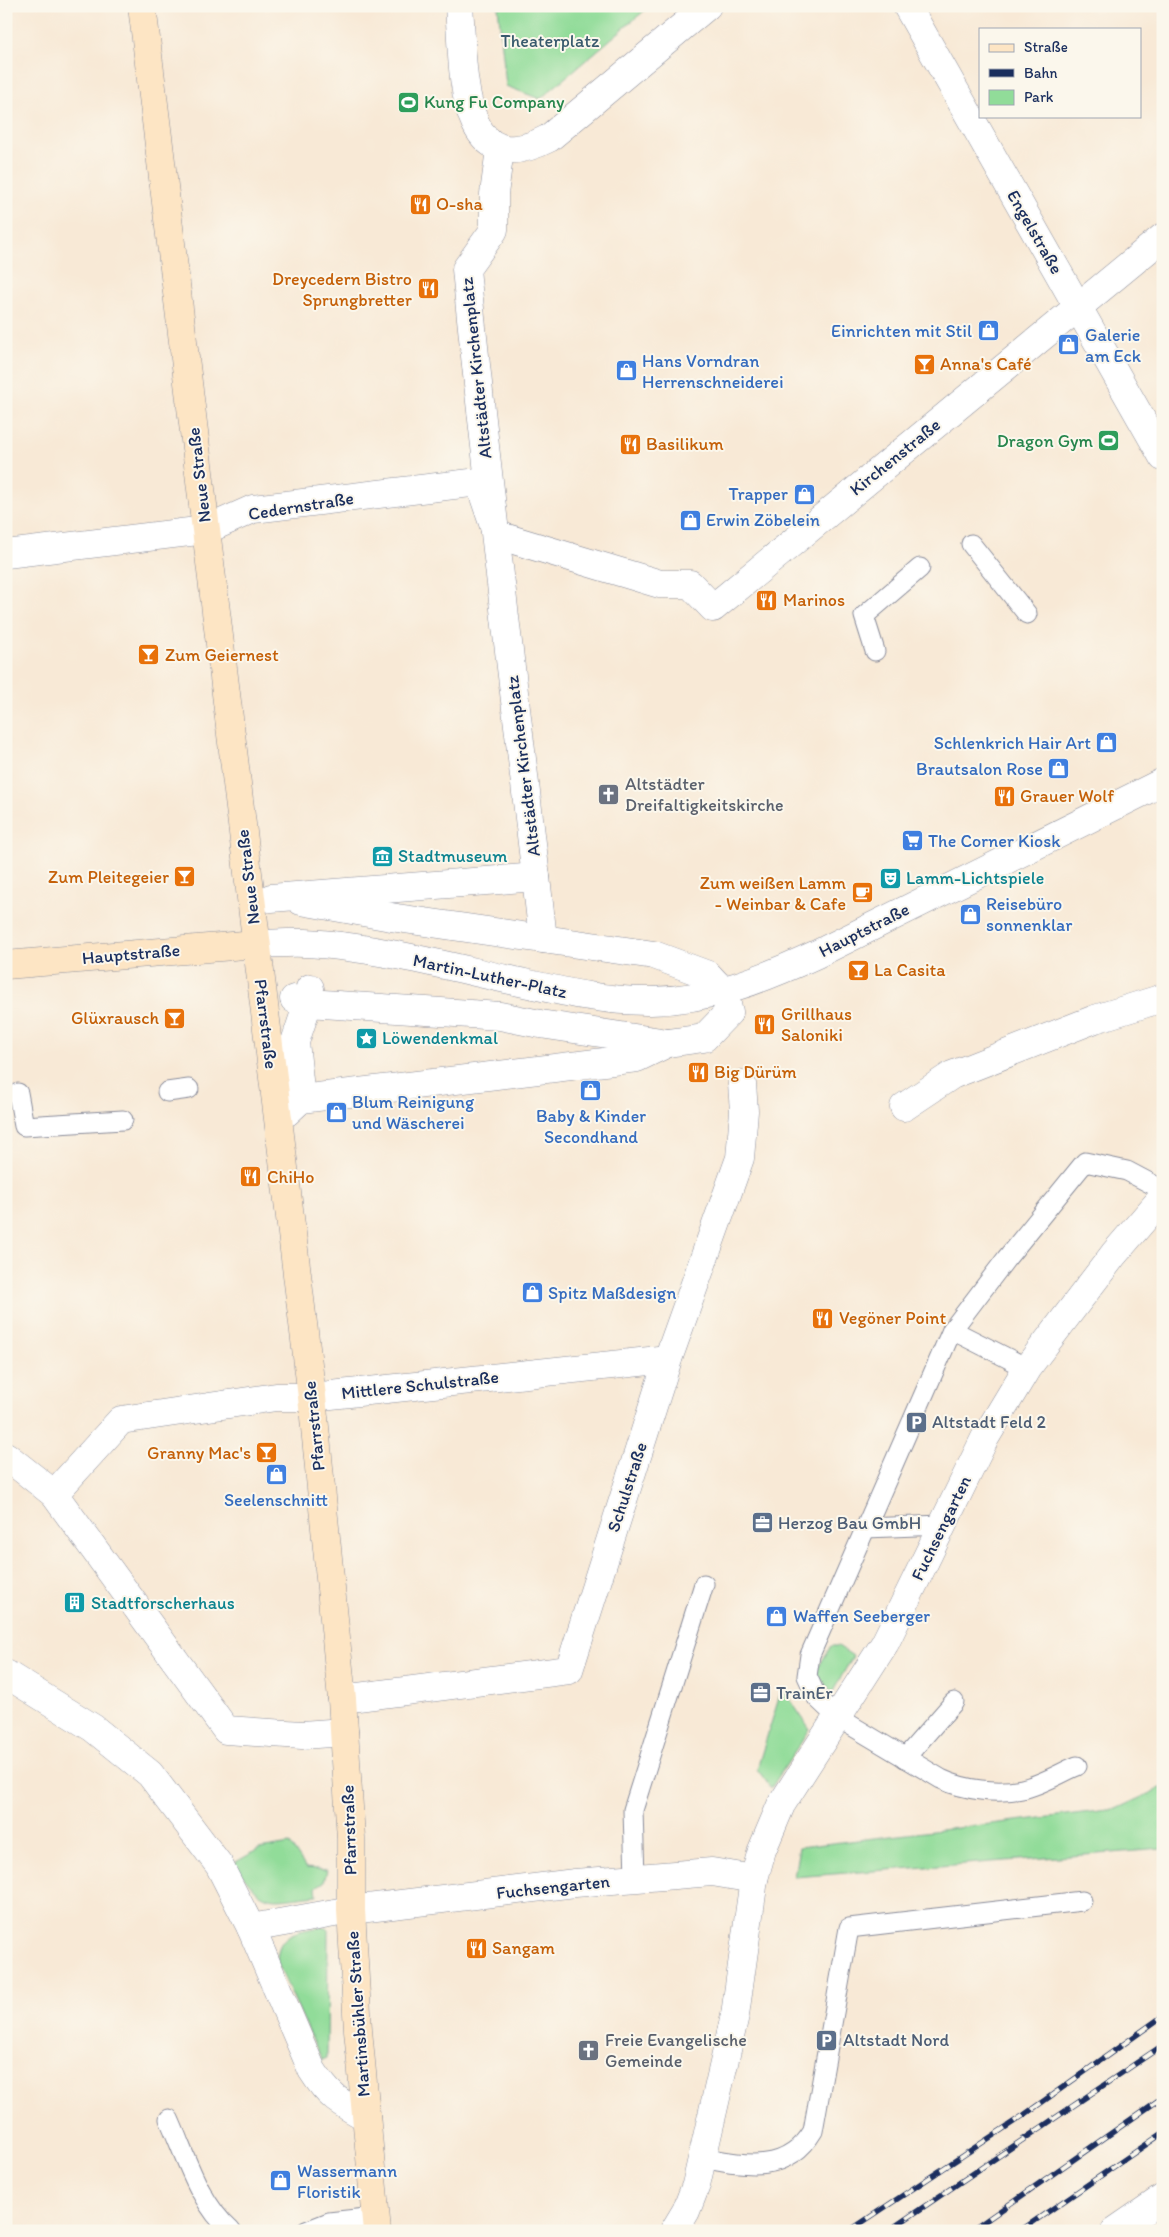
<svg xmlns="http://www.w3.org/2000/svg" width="1169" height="2237" font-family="Itim,sans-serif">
<rect width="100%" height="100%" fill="#fbf7ec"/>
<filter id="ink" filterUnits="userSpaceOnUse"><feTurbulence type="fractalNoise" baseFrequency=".02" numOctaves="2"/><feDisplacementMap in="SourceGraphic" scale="10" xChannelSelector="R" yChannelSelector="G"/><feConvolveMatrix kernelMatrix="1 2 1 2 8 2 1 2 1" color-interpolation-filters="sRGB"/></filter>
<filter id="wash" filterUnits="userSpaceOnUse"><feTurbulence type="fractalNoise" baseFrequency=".0096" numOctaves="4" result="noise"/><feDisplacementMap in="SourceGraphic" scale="20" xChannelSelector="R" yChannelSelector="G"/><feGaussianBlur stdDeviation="1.12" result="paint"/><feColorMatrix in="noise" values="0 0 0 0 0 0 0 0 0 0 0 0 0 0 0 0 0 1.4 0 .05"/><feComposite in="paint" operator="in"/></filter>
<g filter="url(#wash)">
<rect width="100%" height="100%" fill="#f8e9d6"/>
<!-- green -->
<g fill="#91dc99" stroke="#56867c">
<polygon points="498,6 650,6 540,99 506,86"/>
<polygon points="831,1646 838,1646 853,1656 832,1693 817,1674 818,1668"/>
<polygon points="782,1688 810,1729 771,1788 757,1769"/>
<polygon points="1163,1787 1163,1849 794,1877 799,1847 1116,1809"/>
<path d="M290,1844L306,1868L327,1870L324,1882L316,1887L317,1895C265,1900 266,1908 234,1863L259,1849Z"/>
<path d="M322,1927L328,1929L327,2058L322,2060L277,1962C277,1932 298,1931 322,1927Z"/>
</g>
</g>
<g filter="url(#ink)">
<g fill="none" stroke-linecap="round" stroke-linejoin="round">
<defs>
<g id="lane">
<polyline points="971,544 1027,614"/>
<polyline points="875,651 864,616 920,568"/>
<polyline points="167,1092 189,1089"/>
<polyline points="18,1093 24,1126 123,1120"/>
<polyline points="952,1330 1027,1368"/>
<polyline points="866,1528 942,1525"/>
<polyline points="905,1758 954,1702"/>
<path d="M1077,1766C1060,1773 1041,1785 1022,1789C997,1794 964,1790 941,1779L837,1717L817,1698L807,1676L810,1655L952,1330L1006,1259L1085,1162L1127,1171L1163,1190"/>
<polyline points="635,1878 633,1810 704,1584"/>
<path d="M169,2119C186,2157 199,2203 231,2231"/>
<path d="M702,2157C744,2165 787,2175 813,2131L849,1928L1082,1901"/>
<polyline points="306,2231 329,2222 375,2217"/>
</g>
<g id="street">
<path d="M459,6C464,63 456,187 549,138L707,6"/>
<polyline points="907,6 1163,457"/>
<path d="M500,149L494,194V230L466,269C488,493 518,715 543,939"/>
<polyline points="6,554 206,530 253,509 479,482 497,535 660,584 690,584 713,608 1163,237"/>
<polyline points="271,898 536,877"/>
<path d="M256,944C272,944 289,942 305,943C369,946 443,965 506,979C553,989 602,1002 651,1001C710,1000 763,979 817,954L1163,782"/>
<polyline points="294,999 308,1003 500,1016 540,1024 668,1043 704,1038 729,1012 724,992 708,975 654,955 397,918 301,901"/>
<polyline points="301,1099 637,1058 668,1043"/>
<polyline points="904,1107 952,1075 1095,1019 1163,998"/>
<polyline points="287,1112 301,1099 295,1042 308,1003 310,988"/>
<polyline points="6,1456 54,1494 226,1730 302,1735 344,1732"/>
<polyline points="54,1494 121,1420 276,1397 312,1397 668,1359"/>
<path d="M6,1674L93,1728L150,1774L219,1865L251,1928L312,2070C329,2097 339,2102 366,2117"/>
<polyline points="342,1699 569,1670 668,1359 740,1158 744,1111 742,1084"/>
<polyline points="251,1928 351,1910 575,1883 712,1872 754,1879"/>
<polyline points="674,2231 686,2211 696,2185 735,2015 754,1879 762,1850 781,1805 885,1643 985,1438 1027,1368 1114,1254 1163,1197"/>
<polyline points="1115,2231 1163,2198"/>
</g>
<g id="secondary">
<polyline points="142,6 312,1397 342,1699 351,1838 351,1910 358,2030 377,2231"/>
<polyline points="6,965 256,944"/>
</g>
</defs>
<!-- lane casing -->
<use href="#lane" stroke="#8a8c9a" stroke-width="21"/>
<!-- street casing -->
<use href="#street" stroke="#8a8c9a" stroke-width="29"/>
<!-- secondary casing -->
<use href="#secondary" stroke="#8a8c9a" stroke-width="29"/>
<!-- lane -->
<use href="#lane" stroke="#fff" stroke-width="19"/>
<!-- street -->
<use href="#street" stroke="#fff" stroke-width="28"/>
<!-- secondary -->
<use href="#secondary" stroke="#fde5c4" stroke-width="28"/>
<defs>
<g id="rail">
<polyline points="849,2231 1024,2115 1163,2016"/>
<polyline points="888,2231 1163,2045"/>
<polyline points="971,2231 1163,2097"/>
<polyline points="1020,2231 1163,2133"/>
</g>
</defs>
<!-- rail casing -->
<use href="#rail" stroke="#1b2f5e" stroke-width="5.5"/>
<!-- rail -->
<use href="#rail" stroke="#fbf7ec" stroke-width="4" stroke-dasharray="11" stroke-linecap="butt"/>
</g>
</g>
<!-- icons -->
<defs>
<symbol id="stadium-square" viewBox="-11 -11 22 22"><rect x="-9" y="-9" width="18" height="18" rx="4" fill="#2e9e5b" stroke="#fbf7ec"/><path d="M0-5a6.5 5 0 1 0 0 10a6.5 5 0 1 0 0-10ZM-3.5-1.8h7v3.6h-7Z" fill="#fff"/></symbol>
<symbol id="restaurant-square" viewBox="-11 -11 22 22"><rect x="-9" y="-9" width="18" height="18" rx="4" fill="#e8710a" stroke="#fbf7ec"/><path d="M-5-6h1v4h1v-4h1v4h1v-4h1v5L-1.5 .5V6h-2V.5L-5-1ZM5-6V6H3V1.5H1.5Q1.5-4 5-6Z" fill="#fff"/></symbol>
<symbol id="shop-square" viewBox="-11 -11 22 22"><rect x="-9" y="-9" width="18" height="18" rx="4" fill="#3f7fe0" stroke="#fbf7ec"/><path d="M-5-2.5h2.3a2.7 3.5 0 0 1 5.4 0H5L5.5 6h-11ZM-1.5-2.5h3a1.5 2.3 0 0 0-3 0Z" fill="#fff"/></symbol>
<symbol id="bar-square" viewBox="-11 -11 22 22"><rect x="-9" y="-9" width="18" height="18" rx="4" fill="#e8710a" stroke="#fbf7ec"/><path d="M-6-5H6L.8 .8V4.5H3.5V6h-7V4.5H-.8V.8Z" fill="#fff"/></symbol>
<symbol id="church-square" viewBox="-11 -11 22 22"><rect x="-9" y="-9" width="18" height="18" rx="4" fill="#6b7280" stroke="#fbf7ec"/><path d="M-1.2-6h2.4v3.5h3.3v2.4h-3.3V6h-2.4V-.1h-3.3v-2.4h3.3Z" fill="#fff"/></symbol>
<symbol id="supermarket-square" viewBox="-11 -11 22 22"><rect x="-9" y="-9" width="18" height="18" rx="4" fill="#3f7fe0" stroke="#fbf7ec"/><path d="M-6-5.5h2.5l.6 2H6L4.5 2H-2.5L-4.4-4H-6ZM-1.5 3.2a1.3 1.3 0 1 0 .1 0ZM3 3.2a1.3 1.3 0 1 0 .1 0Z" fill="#fff"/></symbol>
<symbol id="museum-square" viewBox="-11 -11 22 22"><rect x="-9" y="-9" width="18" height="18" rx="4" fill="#0f9aa8" stroke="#fbf7ec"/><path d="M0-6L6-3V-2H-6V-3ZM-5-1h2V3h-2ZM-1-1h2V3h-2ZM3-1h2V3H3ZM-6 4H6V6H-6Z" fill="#fff"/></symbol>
<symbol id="theatre-square" viewBox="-11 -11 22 22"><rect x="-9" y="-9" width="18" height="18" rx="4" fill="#0f9aa8" stroke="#fbf7ec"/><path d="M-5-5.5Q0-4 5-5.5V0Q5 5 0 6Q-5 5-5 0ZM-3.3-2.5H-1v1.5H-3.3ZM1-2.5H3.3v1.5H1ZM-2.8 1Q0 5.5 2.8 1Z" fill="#fff"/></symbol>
<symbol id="cafe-square" viewBox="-11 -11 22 22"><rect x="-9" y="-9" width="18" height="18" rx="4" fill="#e8710a" stroke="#fbf7ec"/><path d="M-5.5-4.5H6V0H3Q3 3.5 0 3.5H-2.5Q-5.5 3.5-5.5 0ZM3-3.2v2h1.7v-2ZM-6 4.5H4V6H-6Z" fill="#fff"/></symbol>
<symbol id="sight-square" viewBox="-11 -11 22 22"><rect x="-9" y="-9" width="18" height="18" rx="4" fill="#0f9aa8" stroke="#fbf7ec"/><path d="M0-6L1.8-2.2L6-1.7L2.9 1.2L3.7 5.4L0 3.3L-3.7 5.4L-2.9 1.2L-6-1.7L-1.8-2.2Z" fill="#fff"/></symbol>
<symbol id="parking-square" viewBox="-11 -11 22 22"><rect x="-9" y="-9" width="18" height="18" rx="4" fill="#5c6f8a" stroke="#fbf7ec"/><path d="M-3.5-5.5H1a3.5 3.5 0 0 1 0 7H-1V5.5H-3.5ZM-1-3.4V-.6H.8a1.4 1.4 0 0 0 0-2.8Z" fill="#fff"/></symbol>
<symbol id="office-square" viewBox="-11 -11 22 22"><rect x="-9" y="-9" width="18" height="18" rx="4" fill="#5c6f8a" stroke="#fbf7ec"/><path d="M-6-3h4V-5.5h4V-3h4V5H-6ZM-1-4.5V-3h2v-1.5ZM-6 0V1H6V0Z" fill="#fff"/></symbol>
<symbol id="building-square" viewBox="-11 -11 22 22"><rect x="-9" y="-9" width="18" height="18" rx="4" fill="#0f9aa8" stroke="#fbf7ec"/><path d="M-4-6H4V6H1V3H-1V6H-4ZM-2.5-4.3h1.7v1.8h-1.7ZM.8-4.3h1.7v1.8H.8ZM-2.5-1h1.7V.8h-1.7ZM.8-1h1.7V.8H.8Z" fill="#fff"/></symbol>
</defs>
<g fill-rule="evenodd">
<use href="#stadium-square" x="396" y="90" width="25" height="25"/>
<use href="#restaurant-square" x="408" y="192" width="25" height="25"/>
<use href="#restaurant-square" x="416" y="276" width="25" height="25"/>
<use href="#shop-square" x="976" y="318" width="25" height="25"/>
<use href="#shop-square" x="1056" y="332" width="25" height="25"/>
<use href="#bar-square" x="912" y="352" width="25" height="25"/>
<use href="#shop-square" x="614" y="358" width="25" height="25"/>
<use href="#stadium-square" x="1096" y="428" width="25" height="25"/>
<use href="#restaurant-square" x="618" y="432" width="25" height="25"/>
<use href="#shop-square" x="792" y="482" width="25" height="25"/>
<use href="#shop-square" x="678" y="508" width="25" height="25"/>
<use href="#restaurant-square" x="754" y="588" width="25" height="25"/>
<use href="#bar-square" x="136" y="642" width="25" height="25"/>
<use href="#shop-square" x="1094" y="730" width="25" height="25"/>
<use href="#shop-square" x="1046" y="756" width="25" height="25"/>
<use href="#church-square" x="596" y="782" width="25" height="25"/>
<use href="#restaurant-square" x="992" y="784" width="25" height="25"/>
<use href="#supermarket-square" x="900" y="828" width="25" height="25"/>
<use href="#museum-square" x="370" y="844" width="25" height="25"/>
<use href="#bar-square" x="172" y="864" width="25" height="25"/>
<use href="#theatre-square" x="878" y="866" width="25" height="25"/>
<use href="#cafe-square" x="850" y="880" width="25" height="25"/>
<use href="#shop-square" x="958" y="902" width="25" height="25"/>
<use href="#bar-square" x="846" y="958" width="25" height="25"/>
<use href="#bar-square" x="162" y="1006" width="25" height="25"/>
<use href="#restaurant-square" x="752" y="1012" width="25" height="25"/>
<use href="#sight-square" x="354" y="1026" width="25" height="25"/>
<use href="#restaurant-square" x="686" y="1060" width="25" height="25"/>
<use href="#shop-square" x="578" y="1078" width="25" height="25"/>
<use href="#shop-square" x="324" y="1100" width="25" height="25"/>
<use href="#restaurant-square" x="238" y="1164" width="25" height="25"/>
<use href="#shop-square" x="520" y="1280" width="25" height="25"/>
<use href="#restaurant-square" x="810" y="1306" width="25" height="25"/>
<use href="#parking-square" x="904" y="1410" width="25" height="25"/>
<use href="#bar-square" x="254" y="1440" width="25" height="25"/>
<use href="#shop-square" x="264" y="1462" width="25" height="25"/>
<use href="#office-square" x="750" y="1510" width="25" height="25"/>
<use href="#building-square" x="62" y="1590" width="25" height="25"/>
<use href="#shop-square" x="764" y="1604" width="25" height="25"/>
<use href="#office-square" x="748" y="1680" width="25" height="25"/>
<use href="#restaurant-square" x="464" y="1936" width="25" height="25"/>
<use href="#parking-square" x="814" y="2028" width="25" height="25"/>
<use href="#church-square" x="576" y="2038" width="25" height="25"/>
<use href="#shop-square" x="268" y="2168" width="25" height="25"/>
</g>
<g text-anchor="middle" stroke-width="4" stroke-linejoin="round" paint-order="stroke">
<!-- park labels -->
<g font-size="18" fill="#385a6d" stroke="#fbf7ec">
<text x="550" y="47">Theaterplatz</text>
</g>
<!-- leisure labels -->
<g font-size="18" fill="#27864d" stroke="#fbf7ec" text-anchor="start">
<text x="424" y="108">Kung Fu Company</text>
<text x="1093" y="447" text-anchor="end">Dragon Gym</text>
</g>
<!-- food labels -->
<g font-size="18" fill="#c56008" stroke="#fbf7ec" text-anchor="start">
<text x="436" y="210">O-sha</text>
<text x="412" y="285" text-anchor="end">Dreycedern Bistro<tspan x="412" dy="21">Sprungbretter</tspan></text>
<text x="940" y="370">Anna's Café</text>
<text x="646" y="450">Basilikum</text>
<text x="783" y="606">Marinos</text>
<text x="165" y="661">Zum Geiernest</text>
<text x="1020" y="802">Grauer Wolf</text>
<text x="169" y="883" text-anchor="end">Zum Pleitegeier</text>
<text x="846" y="889" text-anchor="end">Zum weißen Lamm<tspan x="846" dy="21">- Weinbar &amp; Cafe</tspan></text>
<text x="874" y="976">La Casita</text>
<text x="781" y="1020">Grillhaus<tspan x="781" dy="21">Saloniki</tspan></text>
<text x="159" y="1024" text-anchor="end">Glüxrausch</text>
<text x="714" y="1078">Big Dürüm</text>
<text x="267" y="1183">ChiHo</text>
<text x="839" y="1324">Vegöner Point</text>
<text x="251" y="1459" text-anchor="end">Granny Mac's</text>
<text x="492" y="1954">Sangam</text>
</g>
<!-- street labels -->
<g font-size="18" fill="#1b2f5e" stroke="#fbf7ec">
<text transform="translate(1035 232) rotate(60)" y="6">Engelstraße</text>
<text transform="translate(476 368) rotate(-96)" y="6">Altstädter Kirchenplatz</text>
<text transform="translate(895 457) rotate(-39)" y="6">Kirchenstraße</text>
<text transform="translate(199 475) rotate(-97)" y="6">Neue Straße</text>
<text transform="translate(301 506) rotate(-9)" y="6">Cedernstraße</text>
<text transform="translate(523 766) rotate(-97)" y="6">Altstädter Kirchenplatz</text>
<text transform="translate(248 877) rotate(-97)" y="6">Neue Straße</text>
<text transform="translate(864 930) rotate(-27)" y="6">Hauptstraße</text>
<text transform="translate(131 954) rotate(-5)" y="6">Hauptstraße</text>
<text transform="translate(490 976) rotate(12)" y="6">Martin-Luther-Platz</text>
<text transform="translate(266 1024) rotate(83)" y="6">Pfarrstraße</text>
<text transform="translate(420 1385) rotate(-6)" y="6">Mittlere Schulstraße</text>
<text transform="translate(314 1426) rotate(-96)" y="6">Pfarrstraße</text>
<text transform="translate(627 1487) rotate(-72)" y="6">Schulstraße</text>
<text transform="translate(941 1528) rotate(-64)" y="6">Fuchsengarten</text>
<text transform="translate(349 1830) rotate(-92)" y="6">Pfarrstraße</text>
<text transform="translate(553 1887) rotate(-6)" y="6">Fuchsengarten</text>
<text transform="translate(358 2014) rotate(-94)" y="6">Martinsbühler Straße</text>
</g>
<!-- shop labels -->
<g font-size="18" fill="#366cbe" stroke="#fbf7ec" text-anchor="start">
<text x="972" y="337" text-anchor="end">Einrichten mit Stil</text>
<text x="1085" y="341">Galerie<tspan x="1085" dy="21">am Eck</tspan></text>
<text x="642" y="367">Hans Vorndran<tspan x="642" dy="21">Herrenschneiderei</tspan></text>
<text x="788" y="500" text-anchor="end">Trapper</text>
<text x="706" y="526">Erwin Zöbelein</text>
<text x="1091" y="749" text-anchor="end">Schlenkrich Hair Art</text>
<text x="1043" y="775" text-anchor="end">Brautsalon Rose</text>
<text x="928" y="847">The Corner Kiosk</text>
<text x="986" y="910">Reisebüro<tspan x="986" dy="21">sonnenklar</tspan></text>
<text x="352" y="1108">Blum Reinigung<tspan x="352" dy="21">und Wäscherei</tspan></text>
<text x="591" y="1122" text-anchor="middle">Baby &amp; Kinder<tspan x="591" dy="21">Secondhand</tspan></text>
<text x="548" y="1299">Spitz Maßdesign</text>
<text x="276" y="1506" text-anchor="middle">Seelenschnitt</text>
<text x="793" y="1622">Waffen Seeberger</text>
<text x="297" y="2177">Wassermann<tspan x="297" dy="21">Floristik</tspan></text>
</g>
<!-- worship labels -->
<g font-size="18" fill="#5b616d" stroke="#fbf7ec" text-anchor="start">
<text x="625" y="790">Altstädter<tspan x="625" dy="21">Dreifaltigkeitskirche</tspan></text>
<text x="605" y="2046">Freie Evangelische<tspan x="605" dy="21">Gemeinde</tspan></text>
</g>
<!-- culture labels -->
<g font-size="18" fill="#0d838f" stroke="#fbf7ec" text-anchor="start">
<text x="398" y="862">Stadtmuseum</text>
<text x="906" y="884">Lamm-Lichtspiele</text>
<text x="382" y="1044">Löwendenkmal</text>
<text x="91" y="1609">Stadtforscherhaus</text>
</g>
<!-- service labels -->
<g font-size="18" fill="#4e5e75" stroke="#fbf7ec" text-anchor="start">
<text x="932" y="1428">Altstadt Feld 2</text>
<text x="778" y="1529">Herzog Bau GmbH</text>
<text x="776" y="1699">TrainEr</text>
<text x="843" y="2046">Altstadt Nord</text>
</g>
</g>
<!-- margin -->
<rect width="1169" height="2237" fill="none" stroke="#fbf7ec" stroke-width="25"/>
<!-- legend -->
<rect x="979" y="28" width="162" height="90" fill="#fbf7ec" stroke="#a1a7b3"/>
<rect x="989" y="44" width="25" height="8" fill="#fde5c4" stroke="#a1a7b3"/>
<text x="1024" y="52" font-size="15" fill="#1b2f5e">Straße</text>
<rect x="989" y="69" width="25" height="8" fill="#1b2f5e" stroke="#a1a7b3"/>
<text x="1024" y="78" font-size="15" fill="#1b2f5e">Bahn</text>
<rect x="989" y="90" width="25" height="15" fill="#91dc99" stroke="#a1a7b3"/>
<text x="1024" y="102" font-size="15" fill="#1b2f5e">Park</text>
</svg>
